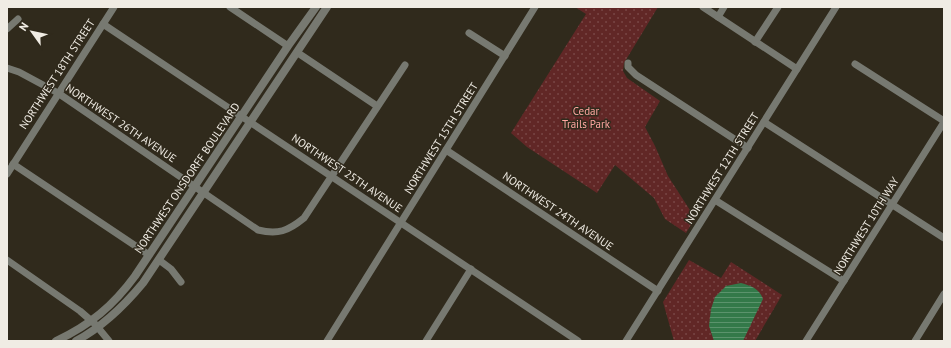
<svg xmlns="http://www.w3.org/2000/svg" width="951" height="348" font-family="'PT Sans',sans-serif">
<defs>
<pattern id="park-dots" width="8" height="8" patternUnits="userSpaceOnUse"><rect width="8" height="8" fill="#612726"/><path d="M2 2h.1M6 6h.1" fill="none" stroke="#784645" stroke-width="1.8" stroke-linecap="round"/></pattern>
<pattern id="water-rules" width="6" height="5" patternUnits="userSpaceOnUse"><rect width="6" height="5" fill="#337949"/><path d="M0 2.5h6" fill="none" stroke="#5b936c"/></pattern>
</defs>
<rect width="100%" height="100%" fill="#302a1c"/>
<!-- park -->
<g fill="url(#park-dots)">
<polygon points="575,7 658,7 624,63 623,71 627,78 660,101 645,127 655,146 668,176 695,218 686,233 665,219 654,198 615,165 597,193 527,147 511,133 586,14"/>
<polygon points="689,260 721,278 731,262 782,295 755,341 674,341 663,302"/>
</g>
<!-- water -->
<path fill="url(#water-rules)" d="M741,283C751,286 759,288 763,299L743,341H714L709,326L711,309L715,297L726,286Z"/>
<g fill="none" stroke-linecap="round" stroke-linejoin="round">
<!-- minor -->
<g stroke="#777971" stroke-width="7">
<polyline points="230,7 288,46"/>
<polyline points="703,7 797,69"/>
<polyline points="718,17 724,7"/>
<polyline points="103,24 578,341"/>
<polyline points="7,29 18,19"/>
<polyline points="469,33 505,56"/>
<polyline points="755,42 778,7"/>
<polyline points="298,53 377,106"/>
<polyline points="628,63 628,67 636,75 748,148"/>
<polyline points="855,64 944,121"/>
<path d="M7,68L19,72L58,93L258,230C278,235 288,231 304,218L405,65"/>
<polyline points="764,122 944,238"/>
<polyline points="446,150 658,291"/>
<polyline points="13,164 149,255"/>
<polyline points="7,174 114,7"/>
<polyline points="715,200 844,281"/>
<polyline points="7,260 80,311 95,324 109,341"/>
<polyline points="159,260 171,269 181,282"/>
<polyline points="327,341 535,7"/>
<polyline points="426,341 471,269"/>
<polyline points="626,341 836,7"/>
<polyline points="806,341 944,122"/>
<polyline points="915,341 944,294"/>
</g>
<!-- tertiary -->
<g stroke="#777971" stroke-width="8">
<path d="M56,341C90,325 113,306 135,276L288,46L316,7"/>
<path d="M76,341C102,327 124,306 143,283L327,7"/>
</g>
</g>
<g text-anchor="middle" stroke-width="3" stroke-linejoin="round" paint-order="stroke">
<!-- street labels -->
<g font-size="11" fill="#f0ece4" stroke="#302a1c">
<text transform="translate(57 74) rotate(-57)" y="4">NORTHWEST 18TH STREET</text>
<text transform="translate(121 123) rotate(34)" y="4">NORTHWEST 26TH AVENUE</text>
<text transform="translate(441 138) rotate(-58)" y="4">NORTHWEST 15TH STREET</text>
<text transform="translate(722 168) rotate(-58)" y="4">NORTHWEST 12TH STREET</text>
<text transform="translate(347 173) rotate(34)" y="4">NORTHWEST 25TH AVENUE</text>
<text transform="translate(187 178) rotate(-56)" y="4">NORTHWEST ONSDORFF BOULEVARD</text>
<text transform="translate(558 211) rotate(34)" y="4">NORTHWEST 24TH AVENUE</text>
<text transform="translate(866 226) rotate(-58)" y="4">NORTHWEST 10TH WAY</text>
</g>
<!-- park labels -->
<g font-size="11" fill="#ffa6a1" stroke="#302a1c">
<text x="586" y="115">Cedar<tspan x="586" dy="13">Trails Park</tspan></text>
</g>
</g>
<!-- border -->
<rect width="951" height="348" fill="none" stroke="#f0ece4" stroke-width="16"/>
<!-- north arrow -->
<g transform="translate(32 32) rotate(303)" stroke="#302a1c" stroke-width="3" paint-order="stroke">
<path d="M0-3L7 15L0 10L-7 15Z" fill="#f0ece4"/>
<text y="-6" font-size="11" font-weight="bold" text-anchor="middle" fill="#f0ece4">N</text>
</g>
</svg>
